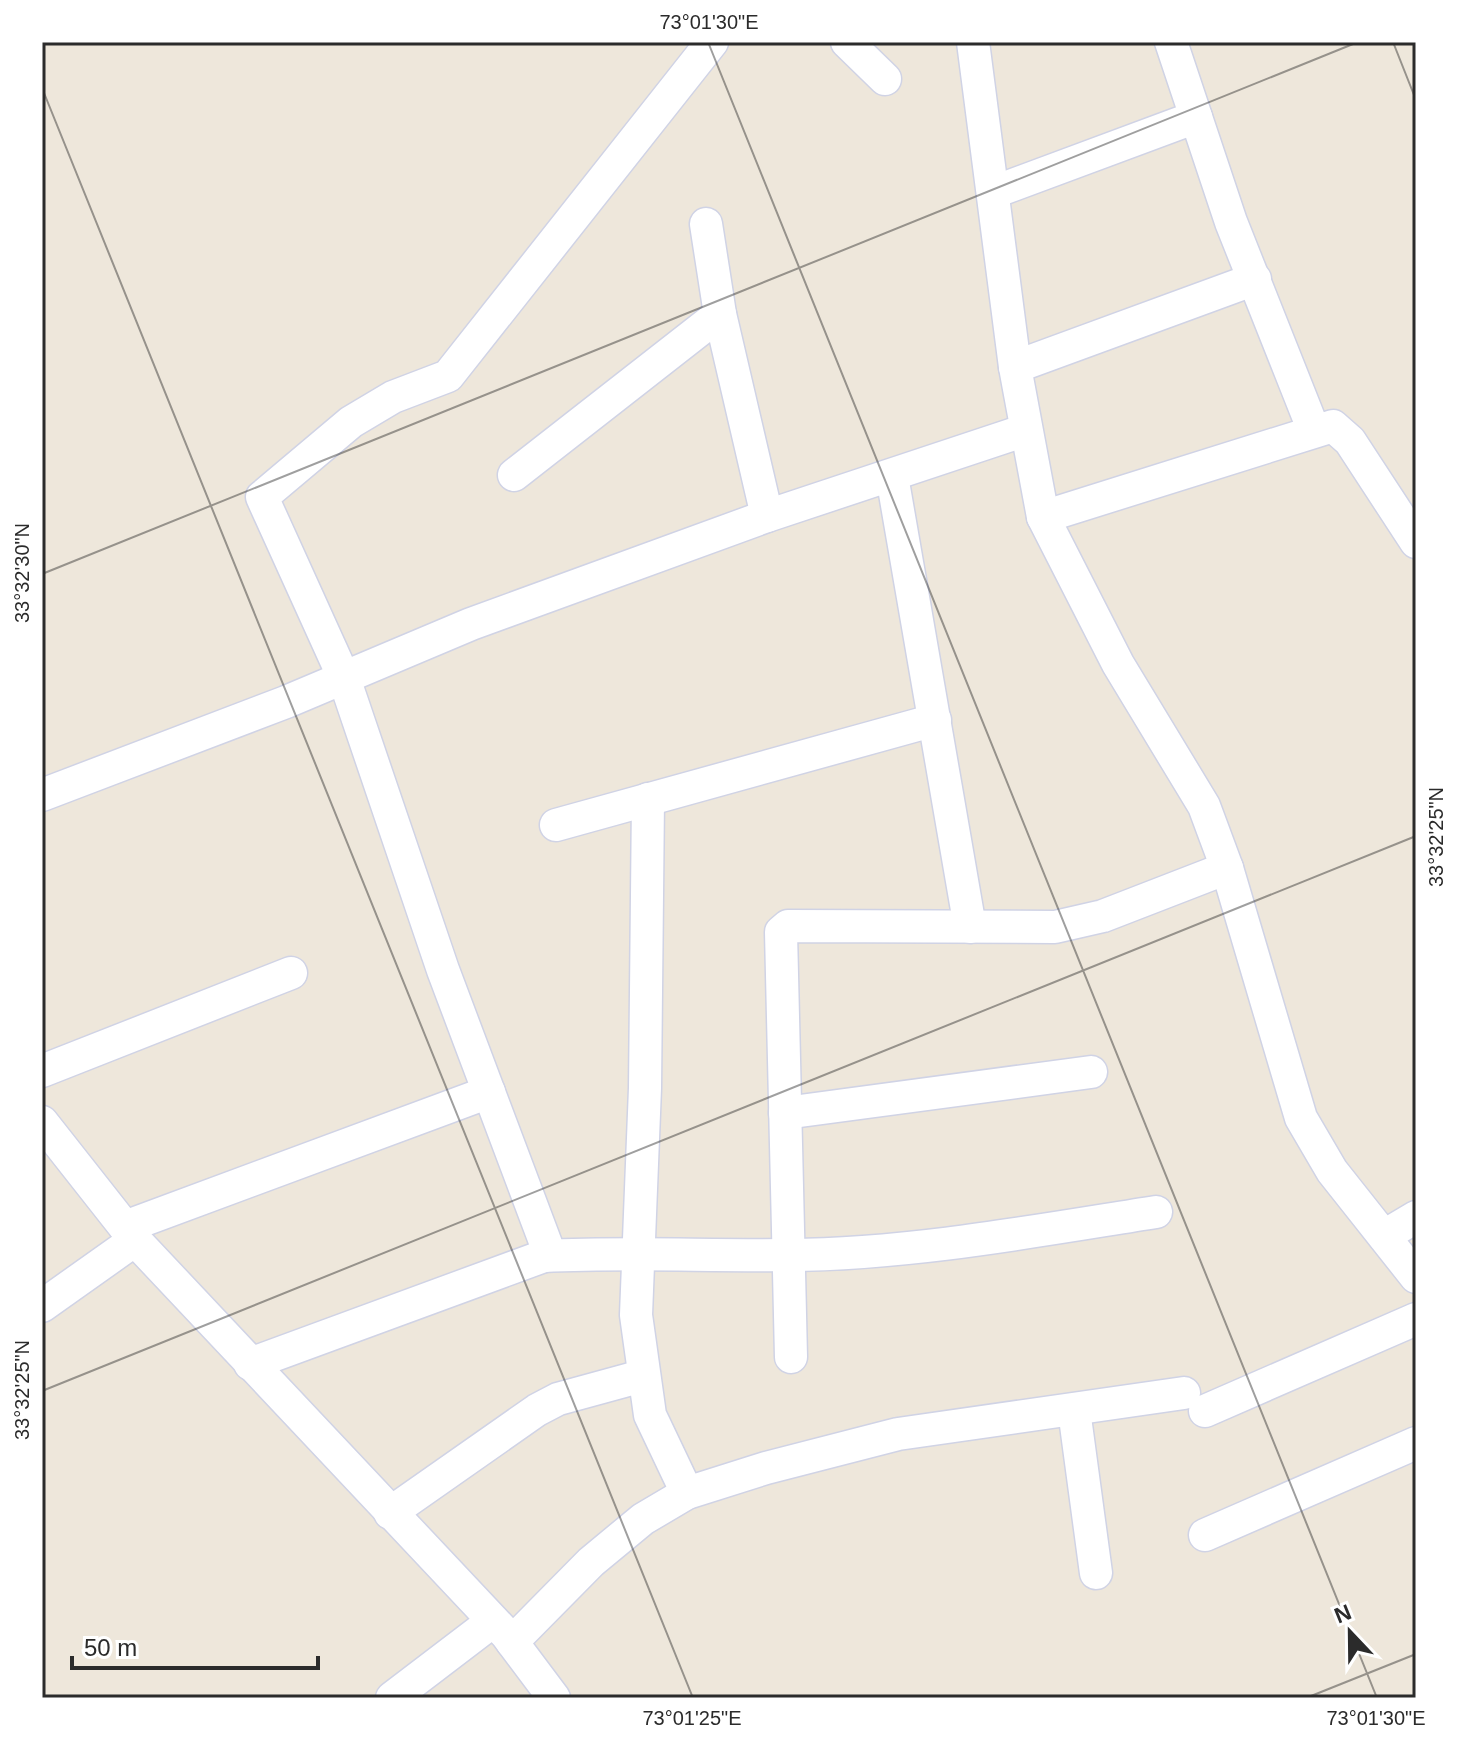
<svg xmlns="http://www.w3.org/2000/svg" width="1458" height="1740" font-family="Arial,sans-serif">
<rect width="100%" height="100%" fill="#eee7db"/>
<g fill="none" stroke-linecap="round" stroke-linejoin="round">
<defs>
<g id="street">
<polyline points="847,42 885,79"/>
<polyline points="973,42 1015,367 1043,517 1118,664 1204,806 1227,868 1301,1118 1332,1171 1416,1277"/>
<polyline points="1171,42 1231,222 1314,431"/>
<polyline points="994,192 1196,117"/>
<polyline points="706,224 720,314 767,516"/>
<polyline points="1015,367 1255,279"/>
<polyline points="514,475 720,314"/>
<polyline points="892,476 970,927"/>
<polyline points="1043,517 1333,426 1350,441 1416,542"/>
<polyline points="42,795 286,702 471,624 767,516 1026,430"/>
<polyline points="648,799 645,1088 636,1315 650,1415 687,1493"/>
<polyline points="556,825 935,720"/>
<polyline points="42,1071 291,973"/>
<polyline points="785,1113 1091,1072"/>
<polyline points="42,1122 135,1240 506,1634 554,1698"/>
<polyline points="125,1227 489,1092"/>
<polyline points="1384,1236 1416,1217"/>
<path d="M544,1256C627,1252 705,1256 788,1255C911,1254 1035,1231 1156,1212"/>
<polyline points="42,1306 135,1240"/>
<polyline points="791,1357 781,932 788,926 1055,927 1103,916 1227,868"/>
<polyline points="250,1364 544,1256 546,1244 443,970 344,678 262,497 351,422 393,397 448,376 712,42"/>
<polyline points="1074,1410 1096,1573"/>
<polyline points="1205,1411 1416,1319"/>
<polyline points="390,1513 537,1410 558,1399 642,1376"/>
<polyline points="1205,1535 1416,1443"/>
<polyline points="512,1642 591,1562 643,1519 687,1493 766,1468 898,1434 1184,1393"/>
<polyline points="392,1698 493,1621"/>
</g>
</defs>
<!-- street casing -->
<use href="#street" stroke="#d0d3e5" stroke-width="35"/>
<!-- street -->
<use href="#street" stroke="#fff" stroke-width="32"/>
</g>
<!-- ticks -->
<path fill="none" stroke="#2b2b2b" stroke-width="2" stroke-opacity="0.45" d="M708,42L1377,1698M1393,42L1416,100M42,88L693,1698M42,574L1358,42M42,1391L1416,836M1306,1698L1416,1654"/>
<!-- border -->
<rect width="1458" height="1740" fill="none" stroke="#ffffff" stroke-width="88"/>
<!-- north arrow -->
<g transform="translate(1350 1632) rotate(338)" stroke="#ffffff" stroke-width="6" paint-order="stroke">
<path d="M0-6L14 30L0 20L-14 30Z" fill="#2b2b2b"/>
<text y="-12" font-size="22" font-weight="bold" text-anchor="middle" fill="#2b2b2b">N</text>
</g>
<!-- scale -->
<path d="M72 1656v12h246v-12" fill="none" stroke="#2b2b2b" stroke-width="4"/>
<text x="84" y="1656" font-size="24" fill="#2b2b2b" stroke="#ffffff" stroke-width="6" paint-order="stroke">50 m</text>
<rect x="44" y="44" width="1370" height="1652" fill="none" stroke="#2b2b2b" stroke-width="3"/>
<g font-size="20" text-anchor="middle" fill="#2b2b2b">
<text x="709" y="29">73°01'30"E</text>
<text transform="translate(22 573) rotate(-90)" y="7">33°32'30"N</text>
<text transform="translate(1436 837) rotate(-90)" y="7">33°32'25"N</text>
<text transform="translate(22 1390) rotate(-90)" y="7">33°32'25"N</text>
<text x="692" y="1725">73°01'25"E</text>
<text x="1376" y="1725">73°01'30"E</text>
</g>
</svg>
